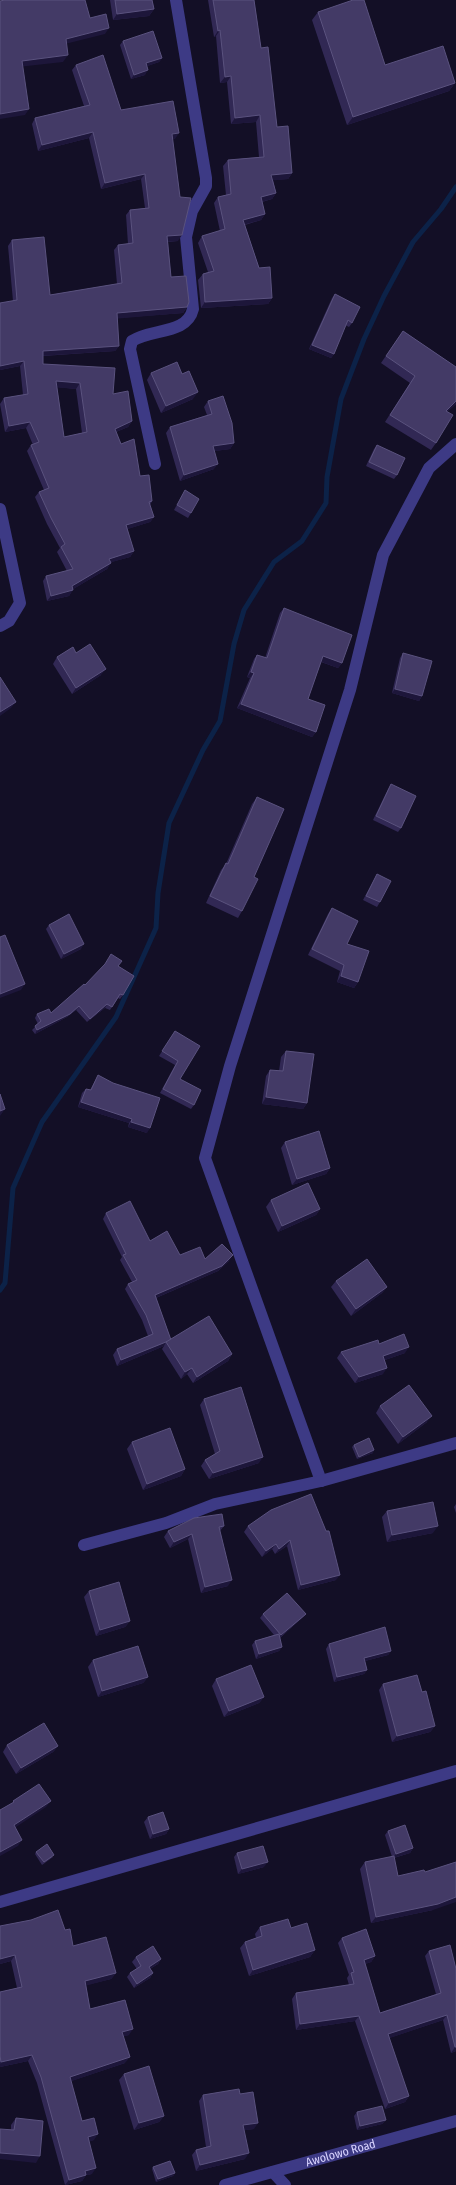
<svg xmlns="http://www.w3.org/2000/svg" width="456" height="2185" font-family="'Fira Sans Condensed',sans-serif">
<rect width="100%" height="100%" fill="#130f26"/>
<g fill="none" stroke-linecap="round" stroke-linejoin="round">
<!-- stream -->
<polyline stroke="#0c2248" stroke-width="5" points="0,1290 5,1283 13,1188 42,1122 116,1017 156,928 158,893 169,823 203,750 220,721 234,644 244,610 274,562 302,541 326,503 327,477 341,399 364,339 384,296 413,242 441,209 456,187"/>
<!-- street -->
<g stroke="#3d3a85" stroke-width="12">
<path d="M155,464L130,349L132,341C151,328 187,335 193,309L186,237L192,211L206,186V178L176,0"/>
<polyline points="0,509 20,603 9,621 0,626"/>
<polyline points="321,1481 205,1158 230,1066 350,690 383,555 429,468 456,444"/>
<polyline points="84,1545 166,1523 215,1504 321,1481 456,1443"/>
<polyline points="0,1902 456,1771"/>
<polyline points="273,2172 285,2185"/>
<path id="s1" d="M225,2185L456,2121"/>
</g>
</g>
<!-- wall -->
<g fill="#312854" fill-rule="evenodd">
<polygon points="110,0 152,0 154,9 149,16 113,20"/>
<polygon points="208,0 254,0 261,48 277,127 292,173 288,179 273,180 276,193 272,199 262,202 265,214 261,220 245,225 259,268 272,298 268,304 201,308 198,280 203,274 208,272 198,243 202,236 220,231 214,203 218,197 226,195 223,166 228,160 259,157 256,122 231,124 227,82 220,83 216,36 214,37"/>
<polygon points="318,12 385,65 455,83 449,91 347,125 312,20"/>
<polygon points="123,41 162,58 159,62 147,66 145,75 131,79 120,45"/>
<path d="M76,65L121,110L175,139H172L178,241L168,242L171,277L187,307L183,313L117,318L119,346L115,351L43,356V364L113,394L132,421L128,427L116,432L121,444L140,476L152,501L150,505L154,517L150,522L127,529L134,551L130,557L111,562L107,569L73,589L69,596L47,601L43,581L46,576L67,571L57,552L60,548L47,524L35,497L39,492L44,490L27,451L31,445H33L26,428L5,432L0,404L4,398L23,395L20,366L0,370V303L13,301L8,246L12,240L50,295L117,284L114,250L118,245L128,244L126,215L130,210L145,208L141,179L101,189L89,138L38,151L32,124L35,118L84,106L72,70ZM57,387L76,389L82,433L64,437Z"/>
<polygon points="335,294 352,323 349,327 345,325 334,354 331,358 309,349 332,298"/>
<polygon points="403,331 456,367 456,404 447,412 436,443 431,450 385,422 410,383 381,363"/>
<polygon points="151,373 193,399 161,413 147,380"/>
<polygon points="208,401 234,443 230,449 214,451 214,469 180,481 166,433 170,427 207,415 204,407"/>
<polygon points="377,445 397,475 394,479 366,466 374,449"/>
<polygon points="185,490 191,513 188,518 174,510"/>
<polygon points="284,608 342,663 338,668 321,662 308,699 316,732 312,737 237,708 250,678 247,677 254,659 257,655 265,658 280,613"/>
<polygon points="403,653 422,696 419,701 392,693 400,658"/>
<polygon points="57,657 101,675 72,694 53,664"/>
<polygon points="391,784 401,828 398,832 373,820 388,789"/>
<polygon points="257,797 254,877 242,911 238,918 206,903 221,870 226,864 252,804"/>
<polygon points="377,874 380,902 377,907 363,900"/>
<polygon points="332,908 347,944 358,982 354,988 337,982 340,971 308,955 328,914"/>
<polygon points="49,925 81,949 61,959 46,929"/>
<polygon points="118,966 123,995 120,999 118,998 110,1010 105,1008 87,1022 76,1010 67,1017 35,1034 32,1030 38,1024 35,1018 37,1014 51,1013 85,985"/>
<polygon points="175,1031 180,1079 194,1105 191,1109 160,1093 175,1065 159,1056"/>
<polygon points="286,1051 307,1103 303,1109 262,1104 266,1076 270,1070 279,1071 281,1057"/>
<polygon points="98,1075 147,1133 128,1127 129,1123 78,1107 82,1093 86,1089 90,1090"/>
<polygon points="285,1142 330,1168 326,1174 292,1185 281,1148"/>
<polygon points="271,1200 320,1209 316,1215 278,1232 266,1207"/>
<polygon points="106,1213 150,1241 180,1255 205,1259 229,1261 218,1271 156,1298 171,1340 232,1354 228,1361 193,1383 187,1374 181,1379 162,1349 164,1346 117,1366 113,1355 117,1349 148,1336 142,1320 125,1289 128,1284 132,1282 120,1260 122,1257 103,1219"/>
<polygon points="336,1281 387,1287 382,1293 351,1316 331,1287"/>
<polygon points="341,1352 405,1353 385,1360 383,1374 355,1383 337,1358"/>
<polygon points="204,1399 259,1463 209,1479 201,1466 205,1460 215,1454 200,1405"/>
<polygon points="380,1406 427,1422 398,1444 376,1413"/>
<polygon points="132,1442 185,1469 181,1476 143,1490 127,1449"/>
<polygon points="354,1445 373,1453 357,1459 352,1447"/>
<polygon points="311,1494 336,1580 298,1590 287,1546 275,1554 272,1549 262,1557 244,1532 248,1526"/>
<polygon points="456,1504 456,1513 454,1507"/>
<polygon points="387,1511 433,1533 387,1542 382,1517"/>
<polygon points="224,1526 220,1531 228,1586 201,1593 188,1539 170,1548 164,1537 168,1531"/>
<polygon points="89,1591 130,1621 125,1627 96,1636 84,1597"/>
<polygon points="263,1614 306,1614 302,1618 280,1638 282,1647 279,1651 256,1659 252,1645 255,1641 274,1635 260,1618"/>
<polygon points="329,1644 391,1651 388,1655 365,1661 367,1670 364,1674 334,1682 326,1649"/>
<polygon points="93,1660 148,1677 143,1683 98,1697 88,1667"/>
<polygon points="216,1679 264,1697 259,1703 224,1717 212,1686"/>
<polygon points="383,1684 435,1726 430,1732 392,1742 379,1690"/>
<polygon points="7,1745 58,1746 53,1752 16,1774 3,1752"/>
<polygon points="148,1817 169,1829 166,1834 150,1839 144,1822"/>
<polygon points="388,1831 413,1848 410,1853 394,1858 398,1876 433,1910 371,1923 360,1869 365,1862 392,1857 385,1835"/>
<polygon points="36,1852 53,1857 42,1865 35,1854"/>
<polygon points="237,1853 264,1867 238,1874 234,1857"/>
<polygon points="0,1926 65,1930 73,1946 116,1973 111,1979 86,1985 90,2009 129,2035 123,2036 125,2063 71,2081 82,2121 94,2140 89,2141 92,2174 86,2175 82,2181 65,2185 37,2083 28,2061 0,2067 0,1992 17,1988 11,1961 0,1964"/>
<polygon points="260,1927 291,1928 315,1950 310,1957 249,1976 240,1948 245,1942 256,1938 255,1934"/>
<polygon points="342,1938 375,1956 371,1962 365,1964 380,2013 436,1994 425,1956 429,1951 456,1969 456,2051 451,2053 443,2020 389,2038 409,2096 405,2102 385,2109 355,2021 296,2030 292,1999 296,1993 349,1985 347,1978 349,1975 338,1943"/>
<polygon points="136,1957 161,1959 158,1964 150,1969 153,1973 150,1978 134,1988 127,1977 130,1973 137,1969 132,1962"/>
<polygon points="124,2074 164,2116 159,2122 134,2130 119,2080"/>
<polygon points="240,2094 254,2129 244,2130 245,2159 196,2171 192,2155 196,2150 206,2147 199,2101 203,2095"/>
<polygon points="357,2112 386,2120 382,2124 357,2130 354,2116"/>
<polygon points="16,2118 36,2163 11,2129 11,2125"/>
<polygon points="153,2167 175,2173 173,2176 156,2182 152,2169"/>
</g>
<!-- shaded-wall -->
<g fill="#1d163a">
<polygon points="154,9 149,16 113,20 117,14"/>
<polygon points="109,28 105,34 61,45 66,39"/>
<polygon points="220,30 216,36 214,37 218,31"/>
<polygon points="68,55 63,62 18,67 22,61"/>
<polygon points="162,58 159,62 142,68 146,63"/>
<polygon points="148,70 145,75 131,79 134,75"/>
<polygon points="231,76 227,82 220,83 225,77"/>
<polygon points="455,83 449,91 347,125 353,117"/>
<polygon points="29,109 25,115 0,119 0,114"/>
<polygon points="260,115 256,122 231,124 235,118"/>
<polygon points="93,132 89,138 38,151 42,145"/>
<polygon points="179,133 175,139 168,140 172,134"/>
<polygon points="292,173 288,179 267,181 271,175"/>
<polygon points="145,174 141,179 101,189 105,183"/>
<polygon points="276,193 272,199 257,203 261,197"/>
<polygon points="265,214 261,220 239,226 243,220"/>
<polygon points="182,235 178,241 163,242 167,236"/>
<polygon points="272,298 268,304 201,308 205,302"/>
<polygon points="187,307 183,313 113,319 117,313"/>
<polygon points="312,345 334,354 331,358 309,349"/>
<polygon points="119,346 115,351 39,356 43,351"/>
<polygon points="24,361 20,366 0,370 0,366"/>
<polygon points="56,381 80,383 76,389 52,387"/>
<polygon points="198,392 193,399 161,413 166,406"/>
<polygon points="456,401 456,404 441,418 446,411"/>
<polygon points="132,421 128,427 111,434 115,429"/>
<polygon points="30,422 26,428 5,432 9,426"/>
<polygon points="234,443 230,449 209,452 213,446"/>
<polygon points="218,464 214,469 180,481 184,475"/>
<polygon points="154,517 150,522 122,531 126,525"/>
<polygon points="134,551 130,557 105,564 109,559"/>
<polygon points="111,563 107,569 70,591 73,590 69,596 47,601 51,596 72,586"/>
<polygon points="323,656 342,663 338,668 319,661"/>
<polygon points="106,669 101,675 72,694 76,688"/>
<polygon points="251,672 254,673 250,678 247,677"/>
<polygon points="395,689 422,696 419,701 392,693"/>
<polygon points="16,702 11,708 0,716 0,712"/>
<polygon points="241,704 316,732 312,737 237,708"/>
<polygon points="84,944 81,949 61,959 64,954"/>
<polygon points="341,976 358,982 354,988 337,982"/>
<polygon points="25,984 21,990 0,998 0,994"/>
<polygon points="107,1004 105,1008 87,1022 90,1019"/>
<polygon points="79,1006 76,1010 67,1017 35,1034 37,1030"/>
<polygon points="266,1097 307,1103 303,1109 262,1104"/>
<polygon points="81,1102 132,1119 129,1123 78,1107"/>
<polygon points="5,1109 0,1116 0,1111"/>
<polygon points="131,1122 150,1128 147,1133 128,1127"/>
<polygon points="330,1168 326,1174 292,1185 297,1179"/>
<polygon points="320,1209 316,1215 278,1232 282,1226"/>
<polygon points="233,1255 229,1261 218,1271 151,1300 155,1295"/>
<polygon points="387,1287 382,1293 351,1316 356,1309"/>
<polygon points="171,1340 166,1342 164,1346 117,1366 121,1360"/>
<polygon points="409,1347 405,1353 379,1362 383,1356"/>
<polygon points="232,1354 228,1361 193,1383 197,1377"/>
<polygon points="192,1368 187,1374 181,1379 185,1372"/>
<polygon points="387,1368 383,1374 355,1383 359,1377"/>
<polygon points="432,1416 427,1422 398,1444 403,1437"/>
<polygon points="374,1450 373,1453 357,1459 359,1457"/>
<polygon points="263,1457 259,1463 209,1479 213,1473"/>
<polygon points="185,1469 181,1476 143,1490 147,1484"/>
<polygon points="438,1526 433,1533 387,1542 392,1535"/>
<polygon points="192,1534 188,1539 170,1548 174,1542"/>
<polygon points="290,1540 287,1546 275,1554 279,1549"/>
<polygon points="276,1544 272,1549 262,1557 266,1551"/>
<polygon points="340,1575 336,1580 298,1590 301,1585"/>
<polygon points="232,1580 228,1586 201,1593 205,1587"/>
<polygon points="306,1614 302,1618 278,1639 281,1635"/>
<polygon points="130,1621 125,1627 96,1636 100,1630"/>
<polygon points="282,1647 279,1651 256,1659 259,1654"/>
<polygon points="391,1651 388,1655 361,1662 364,1658"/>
<polygon points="367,1670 364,1674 334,1682 337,1677"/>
<polygon points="148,1677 143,1683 98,1697 102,1691"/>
<polygon points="264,1697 259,1703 224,1717 229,1711"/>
<polygon points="435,1726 430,1732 392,1742 397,1736"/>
<polygon points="58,1746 53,1752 16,1774 21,1768"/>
<polygon points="51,1801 46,1807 10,1831 14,1825"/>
<polygon points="169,1829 166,1834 150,1839 153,1834"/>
<polygon points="22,1840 18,1846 0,1856 0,1852"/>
<polygon points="413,1848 410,1853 393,1858 396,1854"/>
<polygon points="268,1862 264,1867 238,1874 242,1869"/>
<polygon points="456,1897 456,1902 433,1910 371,1923 376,1917"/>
<polygon points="315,1950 310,1957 249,1976 253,1970"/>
<polygon points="15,1955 11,1961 0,1964 0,1959"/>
<polygon points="375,1956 371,1962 360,1966 364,1960"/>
<polygon points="161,1959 158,1964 146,1971 149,1967"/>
<polygon points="116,1973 111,1979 81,1987 85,1981"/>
<polygon points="153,1973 150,1978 134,1988 137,1984"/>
<polygon points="447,2015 443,2020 384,2040 388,2034"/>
<polygon points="359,2016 355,2021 296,2030 300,2024"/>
<polygon points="133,2029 129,2035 118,2038 122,2032"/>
<polygon points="455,2047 456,2047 456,2051 451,2053"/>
<polygon points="32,2055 28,2061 0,2067 0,2064 1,2062"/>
<polygon points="130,2057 125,2063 66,2083 70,2077"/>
<polygon points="409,2096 405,2102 385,2109 389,2103"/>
<polygon points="164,2116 159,2122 134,2130 139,2123"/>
<polygon points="386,2120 382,2124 357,2130 360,2126"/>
<polygon points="258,2123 254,2129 239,2131 243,2125"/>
<polygon points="98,2134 94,2140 84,2143 88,2137"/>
<polygon points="0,2153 40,2156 36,2163 0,2159"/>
<polygon points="249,2153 245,2159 196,2171 200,2165"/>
<polygon points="96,2168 92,2174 86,2175 82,2181 65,2185 69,2180 85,2171"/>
<polygon points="175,2173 173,2176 156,2182 158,2179"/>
</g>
<!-- building -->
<g fill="#433a66" stroke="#5a527e" fill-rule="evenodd">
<polygon points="5,0 85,0 90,18 106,14 109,28 66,39 68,55 22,61 29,109 0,114 0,1"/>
<polygon points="115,0 152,0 154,9 117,14"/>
<polygon points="213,0 254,0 261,48 268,47 277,127 288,126 292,173 271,175 276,193 261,197 265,214 243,220 259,268 270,267 272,298 205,302 203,274 214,271 202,236 225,229 218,197 231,194 228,160 264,157 260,115 235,118 231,76 225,77 220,30 218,31"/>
<polygon points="353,0 364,0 385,65 443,46 455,83 353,117 318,12"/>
<polygon points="153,31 162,58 146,63 148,70 134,75 123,41"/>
<path d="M103,55L121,110L173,101L179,133L172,134L180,197L191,198L182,235L167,236L171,277L186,276L189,302L187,307L117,313L119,346L43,351V364L115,368L113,394L128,391L132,421L115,429L121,444L134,439L140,476L149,475L152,501L149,502L154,517L126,525L134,551L109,559L111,563L72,586L73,590L51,596L46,576L73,569L61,547L65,544L51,518L39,492L49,488L31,445L39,442L30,422L9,426L4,398L28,394L24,361L0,366V303L17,300L12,240L44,237L50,295L122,283L118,245L133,243L130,210L149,208L145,174L105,183L93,132L42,145L35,118L90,105L76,65ZM56,381L80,383L87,432L64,437Z"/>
<polygon points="335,294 360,307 352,323 348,320 334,354 312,345"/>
<polygon points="403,331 456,367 456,401 446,411 453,415 436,443 390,415 415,376 386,356"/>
<polygon points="177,362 182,374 189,371 198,392 166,406 151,373"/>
<polygon points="223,396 232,423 234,443 213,446 218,464 184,475 170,427 212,414 208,401"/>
<polygon points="377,445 405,458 397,475 369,462"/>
<polygon points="185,490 199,499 191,513 177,505"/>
<polygon points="284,608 352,635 342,663 323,656 308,699 325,705 316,732 241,704 254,673 251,672 257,655 267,658"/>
<polygon points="90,644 106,669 76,688 57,657 73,647 76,653"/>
<polygon points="403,653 432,661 422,696 395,689"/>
<polygon points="0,677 16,702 0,712"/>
<polygon points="391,784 416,796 401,828 376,816"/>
<polygon points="257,797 284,809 254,877 258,879 242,911 210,896 226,863 228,864"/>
<polygon points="377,874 391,881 380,902 366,896"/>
<polygon points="332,908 358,921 347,944 369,951 358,982 341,976 344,965 312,949"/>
<polygon points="69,914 84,944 64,954 49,925"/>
<polygon points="5,935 25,984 0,994 0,937"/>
<polygon points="111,954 122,961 118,966 134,976 123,995 120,994 112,1007 107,1004 90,1019 79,1006 70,1014 37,1030 35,1026 41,1021 37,1014 49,1009 51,1013 84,984 85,985 105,964"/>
<polygon points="175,1031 200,1046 180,1079 201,1090 194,1105 163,1089 178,1061 162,1051"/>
<polygon points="286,1051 314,1054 307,1103 266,1097 270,1070 283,1071"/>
<polygon points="98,1075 113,1083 160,1098 150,1128 131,1122 132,1119 81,1102 86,1089 91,1090"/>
<polygon points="0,1094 5,1109 0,1111"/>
<polygon points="319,1131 330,1168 297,1179 285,1142"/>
<polygon points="308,1183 320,1209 282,1226 271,1200"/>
<polygon points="130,1201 150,1241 167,1231 180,1255 200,1247 205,1259 222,1244 233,1255 222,1266 155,1295 171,1340 121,1360 117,1349 153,1334 146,1315 128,1284 137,1280 123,1255 126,1254 106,1213"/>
<polygon points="367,1259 387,1287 356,1309 336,1281"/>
<polygon points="209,1316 232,1354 197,1377 192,1368 185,1372 166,1342"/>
<polygon points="404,1334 409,1347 383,1356 387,1368 359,1377 341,1352 378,1340 379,1344"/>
<polygon points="409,1385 432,1416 403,1437 380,1406"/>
<polygon points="241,1387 263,1457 213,1473 205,1460 220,1451 204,1399"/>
<polygon points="170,1428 185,1469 147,1484 132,1442"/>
<polygon points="369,1438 374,1450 359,1457 354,1445"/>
<polygon points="311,1494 326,1531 329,1531 340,1575 301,1585 290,1540 279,1549 276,1544 266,1551 248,1526 271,1510"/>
<polygon points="433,1502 438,1526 392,1535 387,1511"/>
<polygon points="222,1514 224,1526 219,1527 232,1580 205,1587 192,1534 174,1542 168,1531 194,1518"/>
<polygon points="119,1582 130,1621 100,1630 89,1591"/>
<polygon points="287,1593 306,1614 281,1635 263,1614"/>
<polygon points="385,1627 391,1651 364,1658 367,1670 337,1677 329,1644"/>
<polygon points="279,1634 282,1647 259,1654 255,1641"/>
<polygon points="138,1646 148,1677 102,1691 93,1660"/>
<polygon points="251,1665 264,1697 229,1711 216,1679"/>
<polygon points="417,1675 422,1692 426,1691 435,1726 397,1736 383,1684"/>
<polygon points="44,1723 58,1746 21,1768 7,1745"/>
<polygon points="39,1784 51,1801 14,1825 22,1840 0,1852 0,1810 14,1802 13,1801"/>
<polygon points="163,1812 169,1829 153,1834 148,1817"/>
<polygon points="405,1825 413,1848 396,1854 388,1831"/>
<polygon points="47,1844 54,1855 44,1862 36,1852"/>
<polygon points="263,1846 268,1862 242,1869 237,1853"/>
<polygon points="394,1856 398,1876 424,1870 425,1872 456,1862 456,1897 438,1904 376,1917 365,1862"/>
<polygon points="58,1910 65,1930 70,1929 73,1946 106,1937 116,1973 85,1981 90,2009 125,2000 133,2029 122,2032 130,2057 70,2077 82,2121 94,2118 98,2134 88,2137 96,2168 85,2171 86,2175 69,2180 41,2077 32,2055 1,2062 0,2056 0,1992 22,1987 15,1955 0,1959 0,1926 31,1920"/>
<polygon points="288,1919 291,1928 307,1923 315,1950 253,1970 245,1942 262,1936 260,1927"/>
<polygon points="366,1929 375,1956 364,1960 380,2013 441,1993 429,1951 450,1945 456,1969 456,2047 455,2047 447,2015 388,2034 409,2096 389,2103 359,2016 300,2024 296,1993 354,1984 351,1973 354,1972 342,1938"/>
<polygon points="153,1946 161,1959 149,1967 153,1973 137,1984 130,1973 141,1966 136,1957"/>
<polygon points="149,2066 164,2116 139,2123 124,2074"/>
<polygon points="239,2089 240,2094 253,2092 258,2123 243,2125 249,2153 200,2165 196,2150 211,2146 203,2095"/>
<polygon points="382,2106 386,2120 360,2126 357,2112"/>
<polygon points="16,2118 43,2121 40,2156 0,2153 0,2129 14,2130"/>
<polygon points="170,2161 175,2173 158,2179 153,2167"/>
</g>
<g text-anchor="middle" stroke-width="5" stroke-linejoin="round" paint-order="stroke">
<!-- street labels -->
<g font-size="12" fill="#d9d4ff" stroke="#130f26">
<text dy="4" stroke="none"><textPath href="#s1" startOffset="120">Awolowo Road</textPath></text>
</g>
</g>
</svg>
